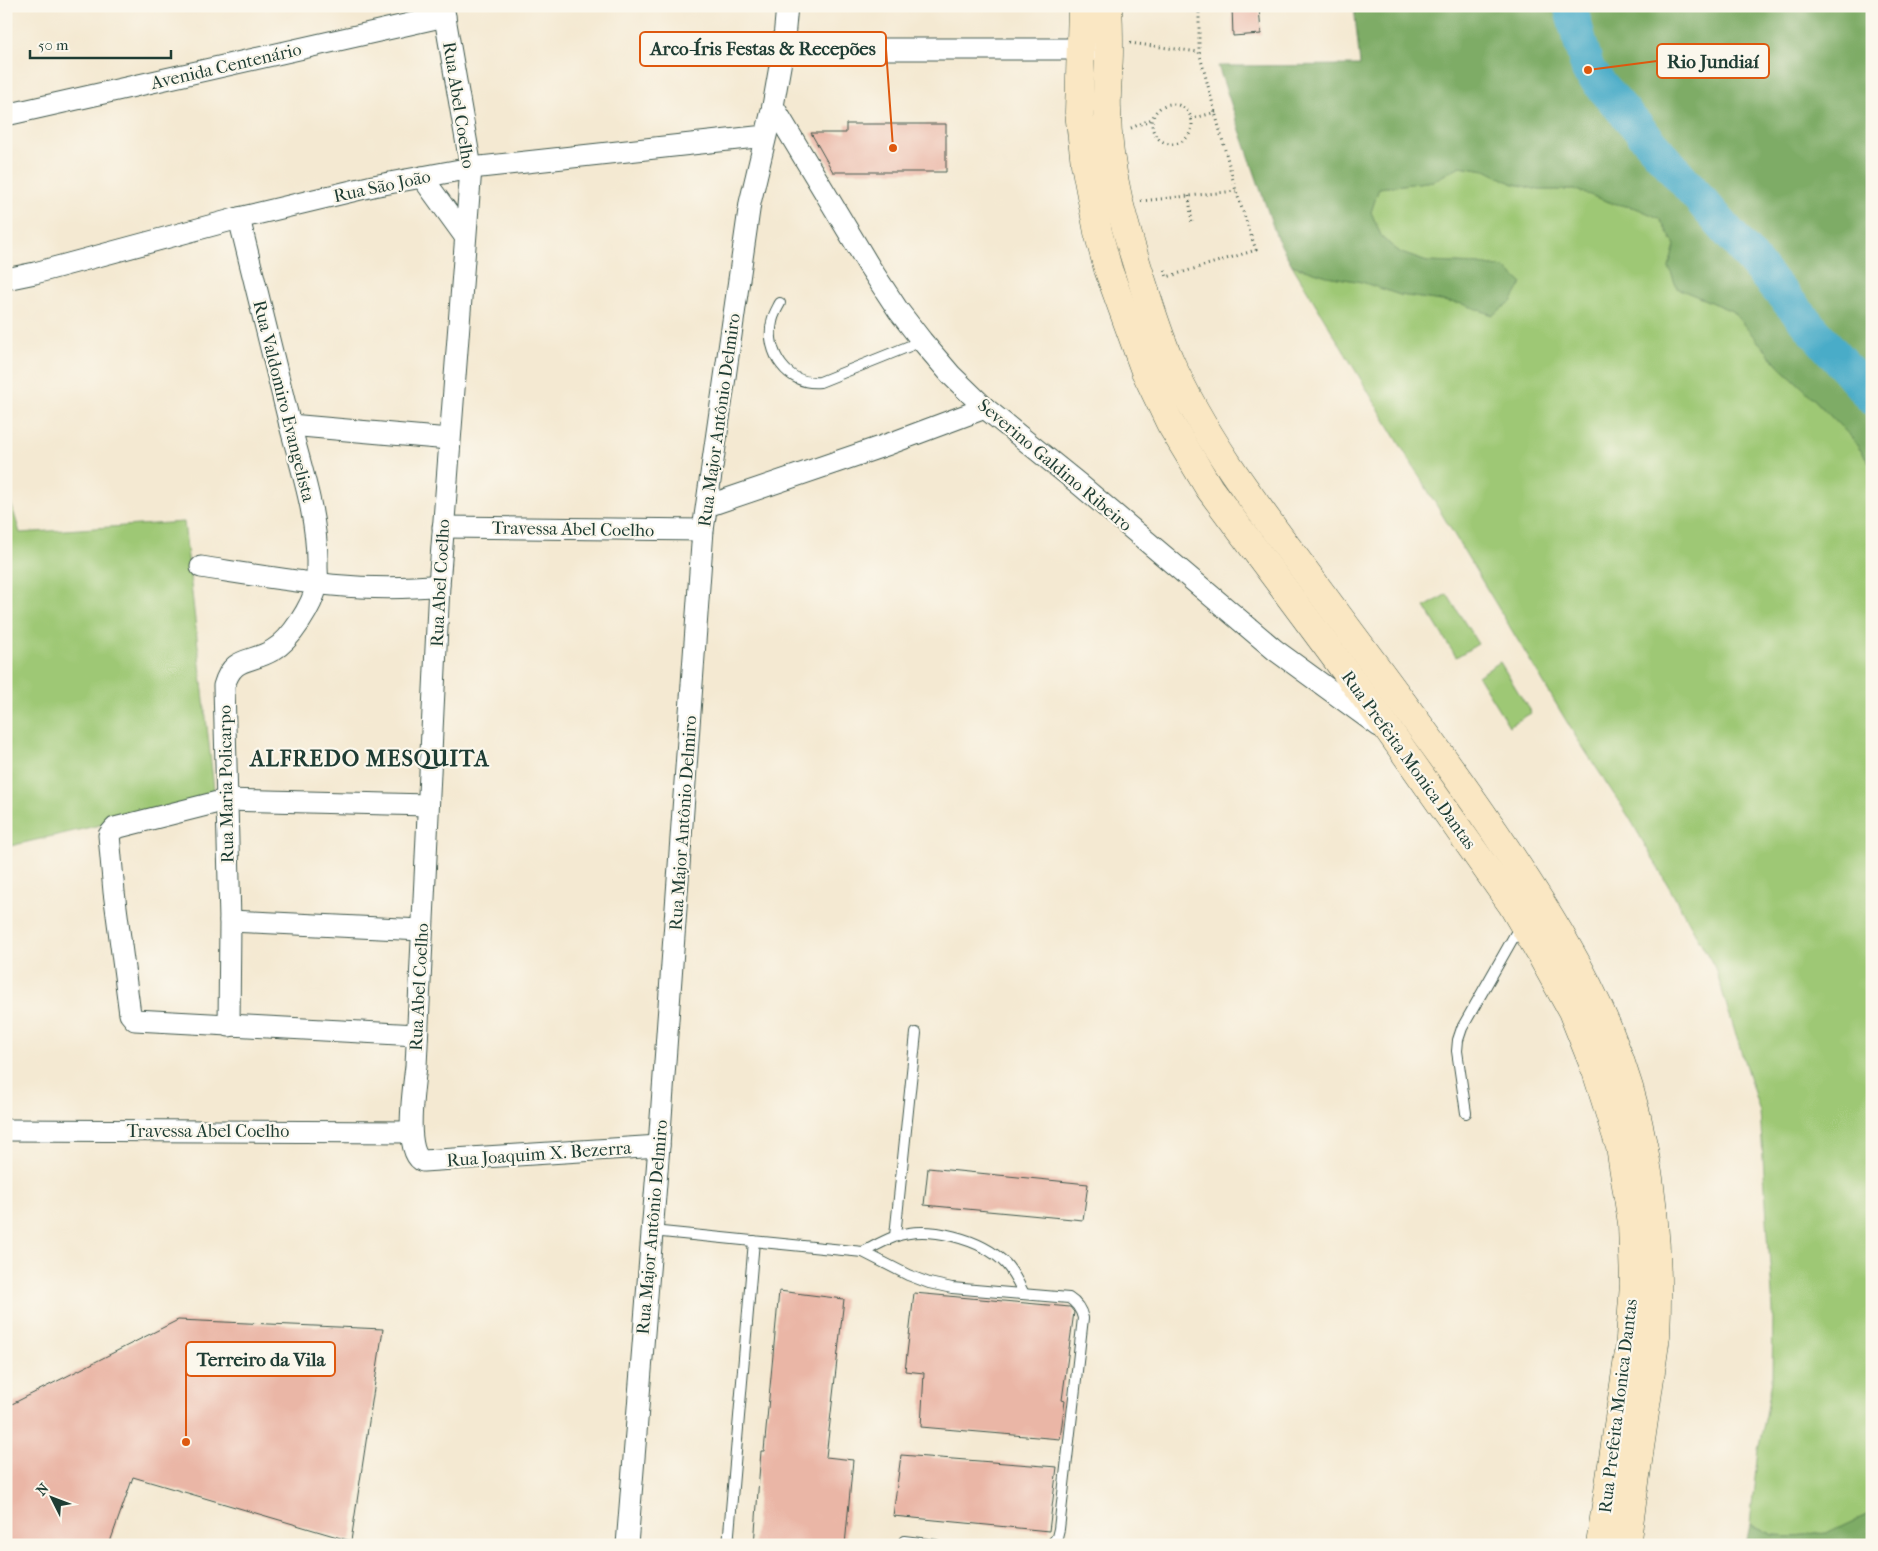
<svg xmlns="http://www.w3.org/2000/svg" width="1878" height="1551" font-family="'IM FELL French Canon',serif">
<rect width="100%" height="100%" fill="#fbf7ec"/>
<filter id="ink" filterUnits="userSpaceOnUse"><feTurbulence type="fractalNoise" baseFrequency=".02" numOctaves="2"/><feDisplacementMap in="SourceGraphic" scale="10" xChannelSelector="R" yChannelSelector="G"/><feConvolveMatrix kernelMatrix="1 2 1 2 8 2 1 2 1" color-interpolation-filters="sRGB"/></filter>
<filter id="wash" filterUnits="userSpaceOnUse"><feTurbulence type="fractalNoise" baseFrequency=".0096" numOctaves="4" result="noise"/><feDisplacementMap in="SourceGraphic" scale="20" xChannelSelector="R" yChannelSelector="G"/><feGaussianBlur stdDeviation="1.12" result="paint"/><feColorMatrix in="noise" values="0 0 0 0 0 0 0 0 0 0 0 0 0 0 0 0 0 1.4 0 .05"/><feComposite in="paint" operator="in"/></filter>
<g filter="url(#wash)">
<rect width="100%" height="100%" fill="#f4e9d2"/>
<!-- green -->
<g fill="#9ec874" stroke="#5e8254">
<polygon points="1460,166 1486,170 1511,183 1539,190 1576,190 1612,203 1636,208 1659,218 1675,245 1669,267 1677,288 1732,311 1780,367 1802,387 1851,437 1872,466 1872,1512 1828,1533 1793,1536 1772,1535 1750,1524 1758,1449 1766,1415 1772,1379 1773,1311 1760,1112 1715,968 1629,817 1576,737 1292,265 1327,276 1362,282 1400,295 1463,304 1493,315 1504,268 1479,264 1427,262 1401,253 1382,238 1371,212 1379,188 1433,181"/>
<polygon points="6,487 20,533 184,522 215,798 6,847"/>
<polygon points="1447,594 1478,644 1456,657 1425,607"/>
<polygon points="1500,662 1531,713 1509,726 1478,676"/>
</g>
<!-- forest -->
<g fill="#7eac66" stroke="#4e744d">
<polygon points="1354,6 1872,6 1872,466 1851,437 1802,387 1780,367 1732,311 1677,288 1669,267 1675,245 1659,218 1636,208 1612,203 1576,190 1539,190 1511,183 1486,170 1460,166 1433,181 1379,188 1371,212 1382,238 1401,253 1427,262 1479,264 1505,268 1522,283 1512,301 1493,315 1463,304 1400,295 1362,282 1327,276 1292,265 1277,238 1218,66 1360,65"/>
<polygon points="1872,1512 1872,1545 1746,1545 1750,1524 1772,1535 1794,1536 1827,1533"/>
</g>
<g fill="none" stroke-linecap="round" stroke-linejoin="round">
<!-- river -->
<polyline stroke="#49acc8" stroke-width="34" points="1570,6 1588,70 1872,398"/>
</g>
<g id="blocks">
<!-- building -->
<g fill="#eab6a6">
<polygon points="1232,6 1259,6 1261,34 1233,36"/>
<polygon points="846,124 946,124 946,172 833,172 811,133 846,133"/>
<polygon points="928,1168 1088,1184 1083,1220 924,1205"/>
<polygon points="779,1291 844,1299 826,1457 853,1460 845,1545 754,1545 761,1451 764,1451"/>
<polygon points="914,1293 1070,1307 1074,1312 1062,1400 1065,1401 1060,1439 921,1427 924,1373 905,1371"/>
<polygon points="178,1320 383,1329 351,1541 133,1477 109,1545 6,1545 6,1407"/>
<polygon points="901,1455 1057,1467 1049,1531 893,1516"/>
</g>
</g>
</g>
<g filter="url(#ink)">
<use href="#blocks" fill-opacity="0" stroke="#3f574c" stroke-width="1"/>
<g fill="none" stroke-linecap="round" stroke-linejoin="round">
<defs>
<g id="lane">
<path d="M780,303C777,309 773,315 772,322C765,352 788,386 820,382L922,341"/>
<polyline points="1466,1113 1457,1051 1458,1040 1462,1028 1521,924"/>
<path d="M652,1231L863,1252L908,1275L929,1283L952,1288L1069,1298C1077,1303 1081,1309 1083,1318L1059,1529L1057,1537L1051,1545"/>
<polyline points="895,1236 916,1033"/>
<path d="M863,1252C873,1247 883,1241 894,1237C927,1224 982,1239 1006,1264C1014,1273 1019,1284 1024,1294"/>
<polyline points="904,1541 936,1545"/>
<polyline points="728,1545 754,1241"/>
</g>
<g id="street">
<path d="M443,6L471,168L439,585L416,1066C414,1085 403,1154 423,1161L659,1146"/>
<polyline points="783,49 1095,49"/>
<polyline points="773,106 869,266 898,310 922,341 951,375 985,408 1079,484 1275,650 1379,726"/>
<polyline points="6,115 445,16"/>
<polyline points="422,177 464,235"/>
<polyline points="6,279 35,273 239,218 373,186 471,168 765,136"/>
<polyline points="290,425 449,439"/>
<polyline points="707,506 889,444 985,408"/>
<polyline points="443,527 703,530"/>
<path d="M201,567C280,579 359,594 439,585"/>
<polyline points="230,921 422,930"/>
<path d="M229,1026L230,921L224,686C233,655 250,664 273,650C291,640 312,606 317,585C318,580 317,572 317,566C318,519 302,471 290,425C273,356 256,287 239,218"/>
<polyline points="417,1035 135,1020 130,1014 114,892 109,835 115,828 226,800 428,805"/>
<polyline points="6,1130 410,1132"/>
<polyline points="627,1545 659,1146 703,530 750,203 773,106 783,49 787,6"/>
</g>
<g id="secondary">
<polyline points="1082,6 1079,112 1085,164 1098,232 1108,269 1145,371 1170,423 1209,488 1378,715 1512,905 1540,953 1572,1011 1596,1071 1620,1147 1632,1223 1634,1284 1629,1352 1600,1545"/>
<path d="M1108,6C1109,21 1109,36 1109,51C1109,71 1106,90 1107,110C1107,170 1125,228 1143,284C1151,310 1159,336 1170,361C1205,440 1260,510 1311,579C1379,671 1448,761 1511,856C1548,912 1583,968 1609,1031C1649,1128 1661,1232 1656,1336L1626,1545"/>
</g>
</defs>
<!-- lane casing -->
<use href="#lane" stroke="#3f574c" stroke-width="12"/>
<!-- street casing -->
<use href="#street" stroke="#3f574c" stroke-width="23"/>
<!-- secondary casing -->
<use href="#secondary" stroke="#3f574c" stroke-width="29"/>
<!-- path -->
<g stroke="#3f574c" stroke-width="3" stroke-dasharray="1 4" stroke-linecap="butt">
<polyline points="1130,43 1199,52"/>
<circle cx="1172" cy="124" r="20"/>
<polyline points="1191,119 1216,112"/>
<polyline points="1131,128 1152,119"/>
<polyline points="1189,196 1192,224"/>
<polyline points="1141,201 1236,191"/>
<polyline points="1165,270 1167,277 1256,250 1236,191 1199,52 1199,6"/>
</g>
<!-- lane -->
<use href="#lane" stroke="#fff" stroke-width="10"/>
<!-- street -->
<use href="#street" stroke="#fff" stroke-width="21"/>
<!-- secondary -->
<use href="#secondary" stroke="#fae7c3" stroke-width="28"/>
</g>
</g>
<g text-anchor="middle" stroke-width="4.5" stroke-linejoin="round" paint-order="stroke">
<!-- street labels -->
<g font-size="18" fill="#1f3d34" stroke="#fbf7ec">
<text transform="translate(226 66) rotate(-13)" y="6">Avenida Centenário</text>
<text transform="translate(459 105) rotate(81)" y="6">Rua Abel Coelho</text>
<text transform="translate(382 186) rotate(-12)" y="6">Rua São João</text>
<text transform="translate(284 401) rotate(76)" y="6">Rua Valdomiro Evangelista</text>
<text transform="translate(719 420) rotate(-82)" y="6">Rua Major Antônio Delmiro</text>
<text transform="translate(1055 465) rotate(40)" y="6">Severino Galdino Ribeiro</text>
<text transform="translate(573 529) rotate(1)" y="6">Travessa Abel Coelho</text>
<text transform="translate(440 583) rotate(-87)" y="6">Rua Abel Coelho</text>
<text transform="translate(1409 760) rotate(54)" y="6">Rua Prefeita Monica Dantas</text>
<text transform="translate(226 784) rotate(-91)" y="6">Rua Maria Policarpo</text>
<text transform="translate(683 823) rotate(-86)" y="6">Rua Major Antônio Delmiro</text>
<text transform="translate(419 987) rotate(-87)" y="6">Rua Abel Coelho</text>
<text x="208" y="1137">Travessa Abel Coelho</text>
<text transform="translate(539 1154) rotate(-4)" y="6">Rua Joaquim X. Bezerra</text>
<text transform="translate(652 1227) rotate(-85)" y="6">Rua Major Antônio Delmiro</text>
<text transform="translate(1618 1406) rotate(-83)" y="6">Rua Prefeita Monica Dantas</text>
</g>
<!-- district labels -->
<g font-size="22" font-weight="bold" letter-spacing="1" fill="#1f3d34" stroke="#fbf7ec">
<text x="370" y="766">ALFREDO MESQUITA</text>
</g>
</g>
<!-- callouts -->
<path fill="none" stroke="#de580e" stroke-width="2" d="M893 148L886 49M1588 70L1657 61M186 1442L186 1359"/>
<g fill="#de580e" stroke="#fbf7ec" stroke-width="2">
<circle cx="893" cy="148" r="5"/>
<circle cx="1588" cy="70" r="5"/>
<circle cx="186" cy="1442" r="5"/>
</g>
<g fill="#fbf7ec" stroke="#de580e" stroke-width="2">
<rect x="640" y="32" width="246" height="34" rx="5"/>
<rect x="1657" y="44" width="112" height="34" rx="5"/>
<rect x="186" y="1342" width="149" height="34" rx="5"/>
</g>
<g font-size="19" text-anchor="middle" font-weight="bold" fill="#1f3d34">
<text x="763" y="55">Arco-Íris Festas &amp; Recepões</text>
<text x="1713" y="68">Rio Jundiaí</text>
<text x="261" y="1366">Terreiro da Vila</text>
</g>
<!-- margin -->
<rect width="1878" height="1551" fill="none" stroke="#fbf7ec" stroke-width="25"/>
<!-- north arrow -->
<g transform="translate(52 1498) rotate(312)" stroke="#fbf7ec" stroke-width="4" paint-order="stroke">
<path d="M0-4L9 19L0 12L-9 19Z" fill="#1f3d34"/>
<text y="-8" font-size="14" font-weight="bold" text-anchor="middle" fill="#1f3d34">N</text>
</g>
<!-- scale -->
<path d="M30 50v8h141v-8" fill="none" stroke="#1f3d34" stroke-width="2.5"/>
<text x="38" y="50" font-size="15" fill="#1f3d34" stroke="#fbf7ec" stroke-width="4" paint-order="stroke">50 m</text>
</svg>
